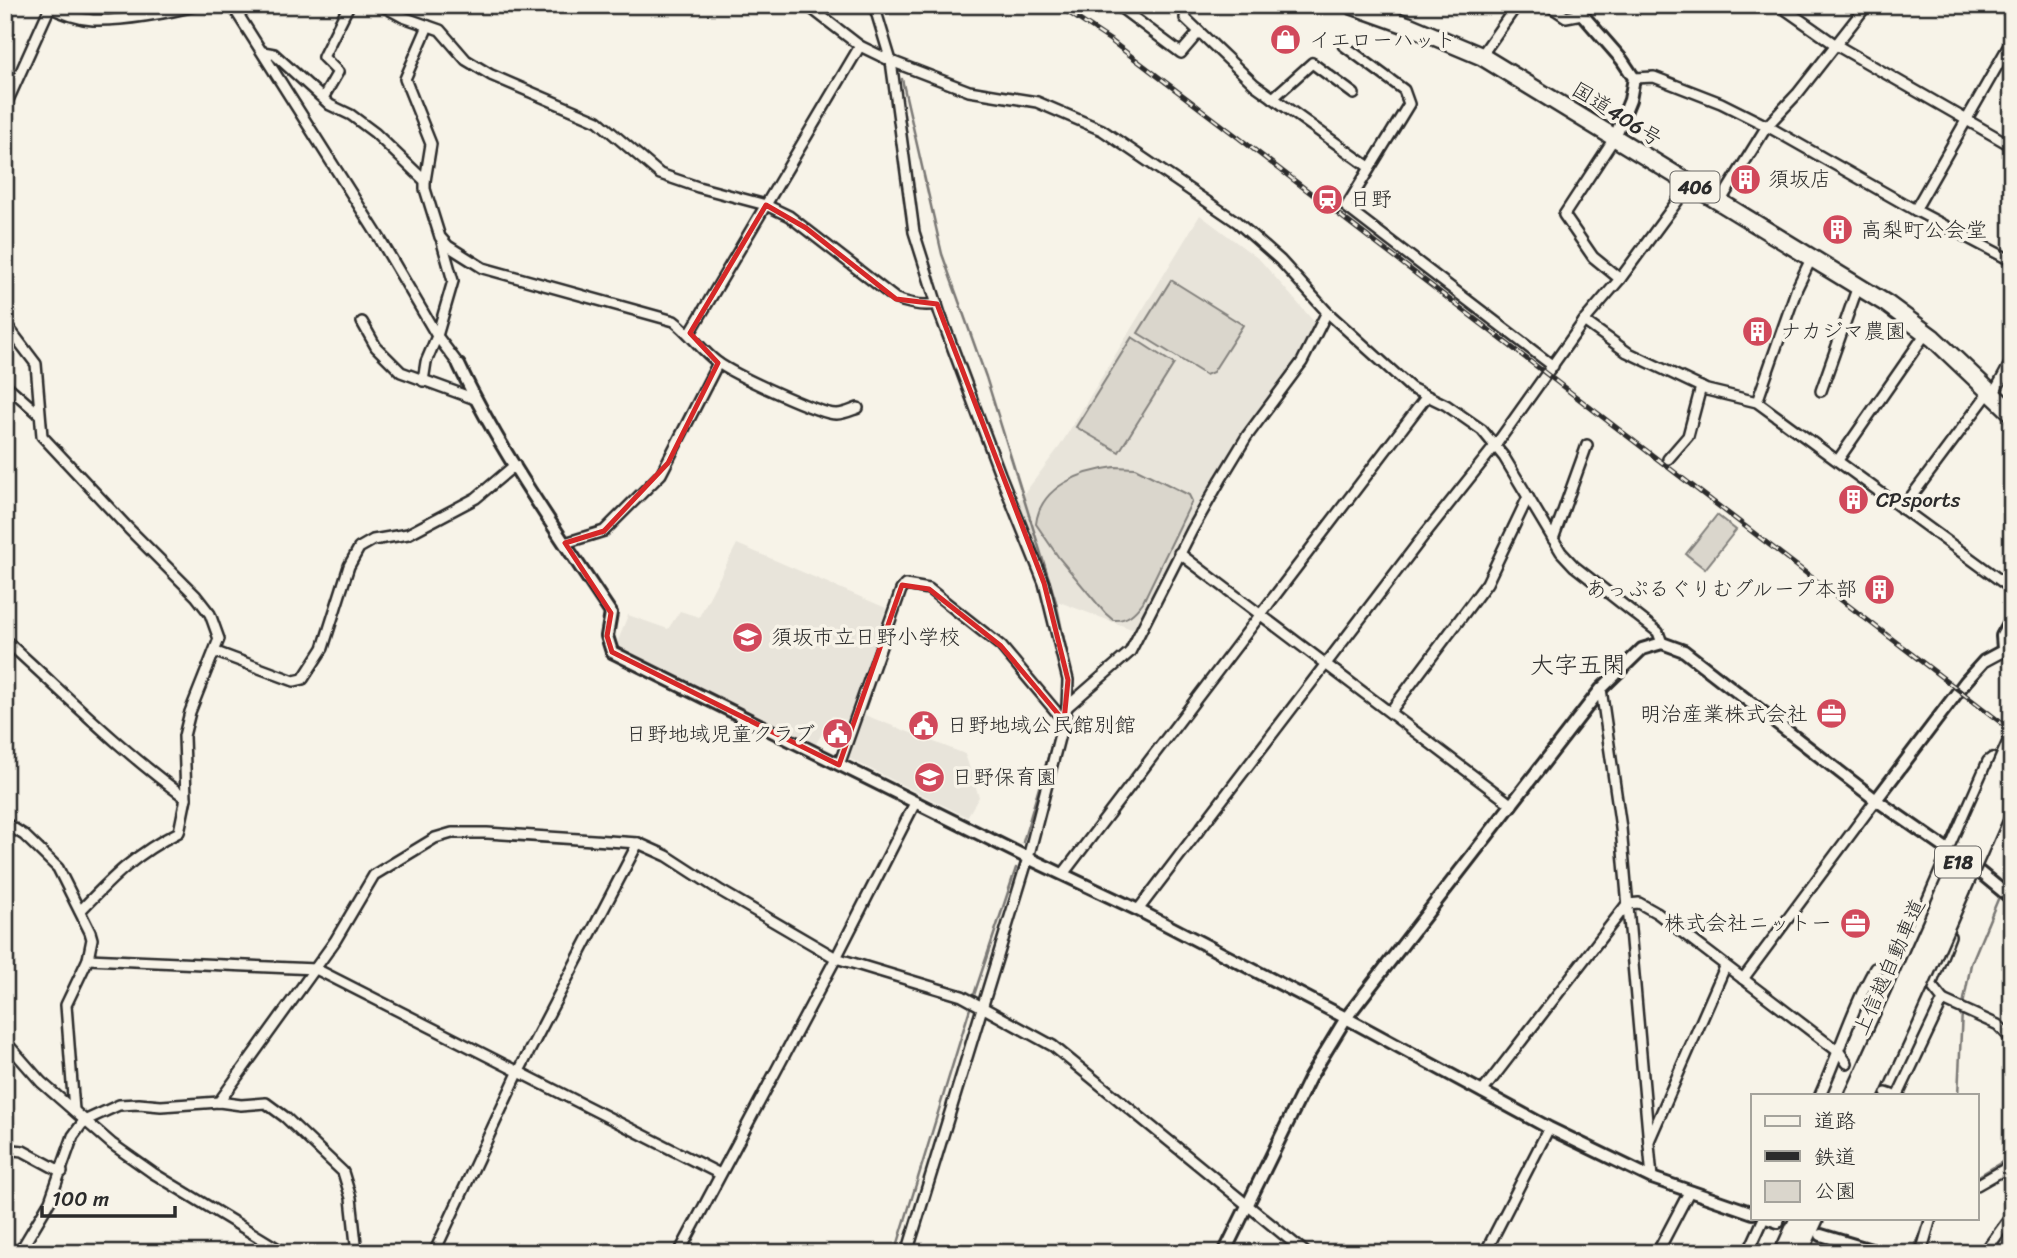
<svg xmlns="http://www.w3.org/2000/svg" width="2017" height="1258" font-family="Sriracha,'Klee One',sans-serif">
<rect width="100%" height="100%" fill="#f7f3e8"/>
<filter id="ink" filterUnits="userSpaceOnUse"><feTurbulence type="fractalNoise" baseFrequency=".0143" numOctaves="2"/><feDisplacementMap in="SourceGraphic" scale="14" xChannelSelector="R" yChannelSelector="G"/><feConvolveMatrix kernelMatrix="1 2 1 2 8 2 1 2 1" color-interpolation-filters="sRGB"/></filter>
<g filter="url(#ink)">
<!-- built -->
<g fill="#e8e4da">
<polygon points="1200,215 1260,260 1316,324 1284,386 1236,446 1137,631 1054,600 1015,506 1060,446"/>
<polygon points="737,544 886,608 849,721 832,716 816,744 760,719 616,646 628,615 668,629 680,611 699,617"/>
<polygon points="862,714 965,754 979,797 967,817 846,757"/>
</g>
<!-- green -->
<g fill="#dad6cc" stroke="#82807c" stroke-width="2">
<polygon points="1171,280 1243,325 1213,372 1206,375 1138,333"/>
<polygon points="1132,337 1174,364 1119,452 1076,427"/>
<path d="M1115,467L1135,468L1189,495L1192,501L1143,602C1135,613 1127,621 1113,620L1105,613L1059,558L1036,524C1040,486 1082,471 1115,467Z"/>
<polygon points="1717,515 1736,530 1705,569 1686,554"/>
</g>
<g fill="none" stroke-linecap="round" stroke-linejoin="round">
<!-- stream -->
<g stroke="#7a7874" stroke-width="2.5">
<polyline points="902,79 942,254 986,377 1056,602 1068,659"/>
<polyline points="1023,842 1058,723"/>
<polyline points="2004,886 2012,871"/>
<polyline points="973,998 1016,868"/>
<polyline points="1963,1005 1971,964 2001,892"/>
<polyline points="1958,1095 1962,1011"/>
<polyline points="1977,1177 2012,1156"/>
<polyline points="895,1253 971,1005"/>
<polyline points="1913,1253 1925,1218"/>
</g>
<defs>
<g id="minor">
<path d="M46,5C61,13 76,19 93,20C123,21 169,13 198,5"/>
<polyline points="232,5 380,239 437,336 459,365"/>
<path d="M381,5L403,17L440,30L466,60L491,75L598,121L660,174L698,187L766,205L789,216L896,299C910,304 923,307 937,304"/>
<polyline points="807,5 860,46 891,61 969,91 1037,102 1102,130 1237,222 1280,260 1327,312 1411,388 1446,405 1482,430 1504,457 1561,552 1574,566 1658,632 1662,643"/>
<polyline points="874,5 891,61 914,232 940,314 1000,474 1044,583 1068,680 1067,707 1028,858 907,1253"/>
<polyline points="1117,5 1181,53 1199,32"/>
<polyline points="1187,5 1185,18 1255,85 1369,167"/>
<polyline points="1548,5 1566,17 1582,14"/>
<polyline points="1779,5 1836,45 2012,146"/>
<polyline points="1343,45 1404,90 1409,104 1346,207 1553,366"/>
<path d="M263,52L274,54L330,105L351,115L375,133L425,181V189L440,237L448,246L483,268L674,321C690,333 701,350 717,362C733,374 820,415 837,414C844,414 852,410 858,408"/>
<polyline points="1481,56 1517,5"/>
<polyline points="1634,78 1654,77 1721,103 1767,126 1915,210 2012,261"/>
<polyline points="323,98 338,72 323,57 349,5"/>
<polyline points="1273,98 1312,63 1354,94"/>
<polyline points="5,107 50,7"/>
<polyline points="1615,137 1564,215 1593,257 1620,279"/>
<polyline points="425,181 431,144 405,79 428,26"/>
<polyline points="1720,202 1767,126 1798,93 1867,5"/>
<polyline points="1915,210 2012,40"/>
<polyline points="1584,321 1627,352 1707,390 1757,402 2012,589"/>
<polyline points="362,322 376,347 401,372 475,399"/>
<path d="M5,323L36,364L42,436L129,529L196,596L210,614L219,639L190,712L184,736L186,798L179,832C135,854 113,877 80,911"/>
<polyline points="690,333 860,46"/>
<polyline points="423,381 426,362 437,336 453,281 442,242"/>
<polyline points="5,384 39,414"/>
<polyline points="1821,391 1858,286"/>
<polyline points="1993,395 2012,360"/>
<polyline points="1757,402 1797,288 1811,259"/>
<polyline points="1668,459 1688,436 1701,387"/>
<polyline points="1838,460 1926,333"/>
<polyline points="1902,509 1990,391"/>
<polyline points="1553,539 1587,445"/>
<polyline points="565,543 604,531 661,474 718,363"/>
<polyline points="1179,553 1512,805"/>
<path d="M5,640C65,694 121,751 186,798"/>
<polyline points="216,652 294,681 303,679 323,648 349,566 359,548 373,540 408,534 476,498 515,465"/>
<polyline points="1601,689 1621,828 1652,1178"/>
<polyline points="1067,707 1130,652 1192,530 1221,479 1247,436 1302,362 1327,312"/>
<polyline points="1390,712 1487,583 1528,497"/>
<polyline points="839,765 901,590 905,585 929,589 1001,646 1064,721"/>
<polyline points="5,823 24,835 58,868 90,932 92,939 88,959 66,1005 74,1110"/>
<polyline points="1063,874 1427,396"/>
<polyline points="1138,910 1425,534 1495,446 1584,321 1620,279 1690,184"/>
<polyline points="88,959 316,969 720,1174"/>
<polyline points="1743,979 1876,800"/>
<polyline points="1943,1000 1998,1025 2012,1040"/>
<polyline points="5,1041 41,1082 112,1144 153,1173 285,1253"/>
<polyline points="1482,1092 1627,904 1639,903 1657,913 1840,1053 1847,1063"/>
<polyline points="1886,1093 1892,1095"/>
<path d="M1820,1095C1839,1053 1852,1008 1875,968L1884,966L1897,970L1988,761L1992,758L2002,766"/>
<polyline points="1898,1095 1943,1000 1931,985 1950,936"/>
<polyline points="219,1102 335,941 374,875 435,838 452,833 487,833 638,843 667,856 721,891 836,958 962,996 1053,1046 1306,1253"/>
<polyline points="1649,1141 1725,967"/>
<polyline points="5,1149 23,1151 62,1172"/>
<polyline points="1977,1185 2012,1165"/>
<polyline points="19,1253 50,1201 73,1136 84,1121 119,1105 139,1104 161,1106 219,1102 241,1105 266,1103 285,1117 343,1172 351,1198 357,1253"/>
<polyline points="434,1253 519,1071 638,843"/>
<polyline points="679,1253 836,958 915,803"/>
<polyline points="1485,1253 1549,1128"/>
<polyline points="1657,1253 1689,1192"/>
<polyline points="1748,1253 1764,1218"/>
<polyline points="1834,1253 1840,1241"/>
<polyline points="1921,1253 1931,1218"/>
<polyline points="1984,1253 2012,1215"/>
</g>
<g id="tertiary">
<polyline points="1574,5 1622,60 1634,78 1630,100 1615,137"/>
<path d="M459,365C500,452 558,533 611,613L607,636L612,652L1028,858L1138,910L1346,1018L1549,1128L1652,1178L1753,1213"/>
<polyline points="2003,649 2002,636 2012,618"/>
<polyline points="1876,800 1966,681 1984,661 2012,646"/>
<polyline points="1766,1218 1778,1222"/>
<polyline points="1821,1235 1881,1253"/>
<polyline points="1224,1253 1309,1079 1346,1018 1601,689 1642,649 1662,643 1684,651 1876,800 1977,870 2012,899"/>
</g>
<polyline id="trunk" points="1351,5 1407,25 1481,56 1887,304 1933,338 2012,413"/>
<g id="motorway">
<polyline points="1854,1095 1905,983"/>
<polyline points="1870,1095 1918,989"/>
<polyline points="1783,1253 1799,1218"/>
<polyline points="1799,1253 1815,1218"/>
</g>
</defs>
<!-- minor casing -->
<use href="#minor" stroke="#2b2b2b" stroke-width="14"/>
<!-- tertiary casing -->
<use href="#tertiary" stroke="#2b2b2b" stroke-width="16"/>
<!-- trunk casing -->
<use href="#trunk" stroke="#2b2b2b" stroke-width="21"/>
<!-- motorway casing -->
<use href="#motorway" stroke="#2b2b2b" stroke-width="21"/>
<!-- minor -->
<use href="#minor" stroke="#f7f3e8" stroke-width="9"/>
<!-- tertiary -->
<use href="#tertiary" stroke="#f7f3e8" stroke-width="10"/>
<!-- trunk -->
<use href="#trunk" stroke="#f7f3e8" stroke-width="16"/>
<!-- motorway -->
<use href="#motorway" stroke="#f7f3e8" stroke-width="16"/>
<defs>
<polyline id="rail" points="1057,5 1110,40 1235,135 2012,731"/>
</defs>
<!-- rail casing -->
<use href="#rail" stroke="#2b2b2b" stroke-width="5"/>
<!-- rail -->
<use href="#rail" stroke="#f7f3e8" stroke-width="2.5" stroke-dasharray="8" stroke-linecap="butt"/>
<defs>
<g id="motorway-bridge">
<polyline points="1905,983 2012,741"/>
<polyline points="1918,989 2012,776"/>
</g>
</defs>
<!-- motorway-bridge casing -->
<use href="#motorway-bridge" stroke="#2b2b2b" stroke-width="21" stroke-linecap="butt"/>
<!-- motorway-bridge -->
<use href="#motorway-bridge" stroke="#f7f3e8" stroke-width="16"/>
</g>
</g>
<!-- marked area -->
<path fill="none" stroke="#d62828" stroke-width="5" stroke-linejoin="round" d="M766,205L806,228L896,299L937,304L1044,583L1068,680L1064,721L1001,646L929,589L902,585L839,765L612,652L607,636L611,613L565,543L604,531L668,463L718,363L690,333Z"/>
<!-- icons -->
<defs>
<symbol id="shop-disc" viewBox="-11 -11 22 22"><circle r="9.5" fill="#d1495b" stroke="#f7f3e8"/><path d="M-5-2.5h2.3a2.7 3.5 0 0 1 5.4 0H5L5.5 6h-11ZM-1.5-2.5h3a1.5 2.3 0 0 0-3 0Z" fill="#fff"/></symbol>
<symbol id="building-disc" viewBox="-11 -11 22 22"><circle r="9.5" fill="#d1495b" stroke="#f7f3e8"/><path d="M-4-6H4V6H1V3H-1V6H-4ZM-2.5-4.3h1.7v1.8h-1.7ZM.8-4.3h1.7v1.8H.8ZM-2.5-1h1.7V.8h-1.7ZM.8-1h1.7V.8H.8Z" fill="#fff"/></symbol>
<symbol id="station-disc" viewBox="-11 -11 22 22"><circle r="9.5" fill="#d1495b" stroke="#f7f3e8"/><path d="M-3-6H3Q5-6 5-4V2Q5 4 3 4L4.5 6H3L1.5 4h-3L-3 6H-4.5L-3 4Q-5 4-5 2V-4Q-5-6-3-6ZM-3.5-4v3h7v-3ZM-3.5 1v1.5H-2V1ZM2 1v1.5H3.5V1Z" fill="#fff"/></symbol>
<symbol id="school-disc" viewBox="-11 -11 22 22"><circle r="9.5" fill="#d1495b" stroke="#f7f3e8"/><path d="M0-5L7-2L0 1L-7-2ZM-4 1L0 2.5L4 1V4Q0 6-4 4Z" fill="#fff"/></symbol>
<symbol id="office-disc" viewBox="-11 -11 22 22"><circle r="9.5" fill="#d1495b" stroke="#f7f3e8"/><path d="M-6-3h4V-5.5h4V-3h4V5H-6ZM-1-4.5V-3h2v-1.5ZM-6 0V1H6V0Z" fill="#fff"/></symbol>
<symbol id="civic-disc" viewBox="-11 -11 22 22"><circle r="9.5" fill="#d1495b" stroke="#f7f3e8"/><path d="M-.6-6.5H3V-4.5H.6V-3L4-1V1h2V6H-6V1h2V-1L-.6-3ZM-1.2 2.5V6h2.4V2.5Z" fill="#fff"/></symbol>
</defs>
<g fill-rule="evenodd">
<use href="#shop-disc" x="1268" y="22" width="35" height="35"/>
<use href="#building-disc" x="1728" y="162" width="35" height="35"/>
<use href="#station-disc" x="1310" y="182" width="35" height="35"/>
<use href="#building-disc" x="1820" y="212" width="35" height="35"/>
<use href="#building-disc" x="1740" y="314" width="35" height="35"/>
<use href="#building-disc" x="1836" y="482" width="35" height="35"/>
<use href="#building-disc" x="1862" y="572" width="35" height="35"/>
<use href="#school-disc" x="730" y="620" width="35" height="35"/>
<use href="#office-disc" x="1814" y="696" width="35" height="35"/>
<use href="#civic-disc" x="906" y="708" width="35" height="35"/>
<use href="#civic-disc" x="820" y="716" width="35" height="35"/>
<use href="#school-disc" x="912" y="760" width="35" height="35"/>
<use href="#office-disc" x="1838" y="906" width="35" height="35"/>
</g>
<g text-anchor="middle" stroke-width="7" stroke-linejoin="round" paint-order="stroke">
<!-- shield labels -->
<g fill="#f7f3e8" stroke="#686764" stroke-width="2">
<rect x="1670.5" y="171.5" width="49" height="31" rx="5"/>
<rect x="1935" y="846.5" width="46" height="31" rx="5"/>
</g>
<g font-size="19" font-weight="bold" fill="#2b2b2b">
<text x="1695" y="194">406</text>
<text x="1958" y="869">E18</text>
</g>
<!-- poi labels -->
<g font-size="21" fill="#2b2b2b" stroke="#f7f3e8" text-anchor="start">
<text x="1309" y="47">イエローハット</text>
<text x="1768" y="186">須坂店</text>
<text x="1350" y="206">日野</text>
<text x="1861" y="237">高梨町公会堂</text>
<text x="1780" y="338">ナカジマ農園</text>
<text x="1876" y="507">CPsports</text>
<text x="1857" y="596" text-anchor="end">あっぷるぐりむグループ本部</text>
<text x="771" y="644">須坂市立日野小学校</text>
<text x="1808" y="721" text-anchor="end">明治産業株式会社</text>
<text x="947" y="732">日野地域公民館別館</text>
<text x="815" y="741" text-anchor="end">日野地域児童クラブ</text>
<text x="952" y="784">日野保育園</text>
<text x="1832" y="930" text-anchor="end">株式会社ニットー</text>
</g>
<!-- street labels -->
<g font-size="21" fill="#2b2b2b" stroke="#f7f3e8">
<text transform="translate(1617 114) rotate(32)" y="7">国道406号</text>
<text transform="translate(1889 967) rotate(-66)" y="7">上信越自動車道</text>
</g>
<!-- quarter labels -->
<g font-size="24" fill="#2b2b2b" stroke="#f7f3e8">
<text x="1578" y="673">大字五閑</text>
</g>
</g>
<!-- margin -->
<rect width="2017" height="1258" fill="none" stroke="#f7f3e8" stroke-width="28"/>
<rect x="14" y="14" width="1989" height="1230" fill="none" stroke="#2b2b2b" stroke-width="2.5" filter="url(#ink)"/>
<!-- legend -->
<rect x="1751" y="1094" width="228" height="126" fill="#f7f3e8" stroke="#a5a39c" stroke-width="2"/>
<rect x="1765" y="1116" width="35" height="10" fill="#f7f3e8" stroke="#a5a39c" stroke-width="2"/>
<text x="1814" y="1128" font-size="21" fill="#2b2b2b">道路</text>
<rect x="1765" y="1151" width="35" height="10" fill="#2b2b2b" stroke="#a5a39c" stroke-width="2"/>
<text x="1814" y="1164" font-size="21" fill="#2b2b2b">鉄道</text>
<rect x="1765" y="1181" width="35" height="21" fill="#dad6cc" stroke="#a5a39c" stroke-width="2"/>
<text x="1814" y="1198" font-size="21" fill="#2b2b2b">公園</text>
<!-- scale -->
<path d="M42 1206v10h133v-10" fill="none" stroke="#2b2b2b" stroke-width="3.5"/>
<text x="52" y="1206" font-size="21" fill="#2b2b2b" stroke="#f7f3e8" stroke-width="5" paint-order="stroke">100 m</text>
</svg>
